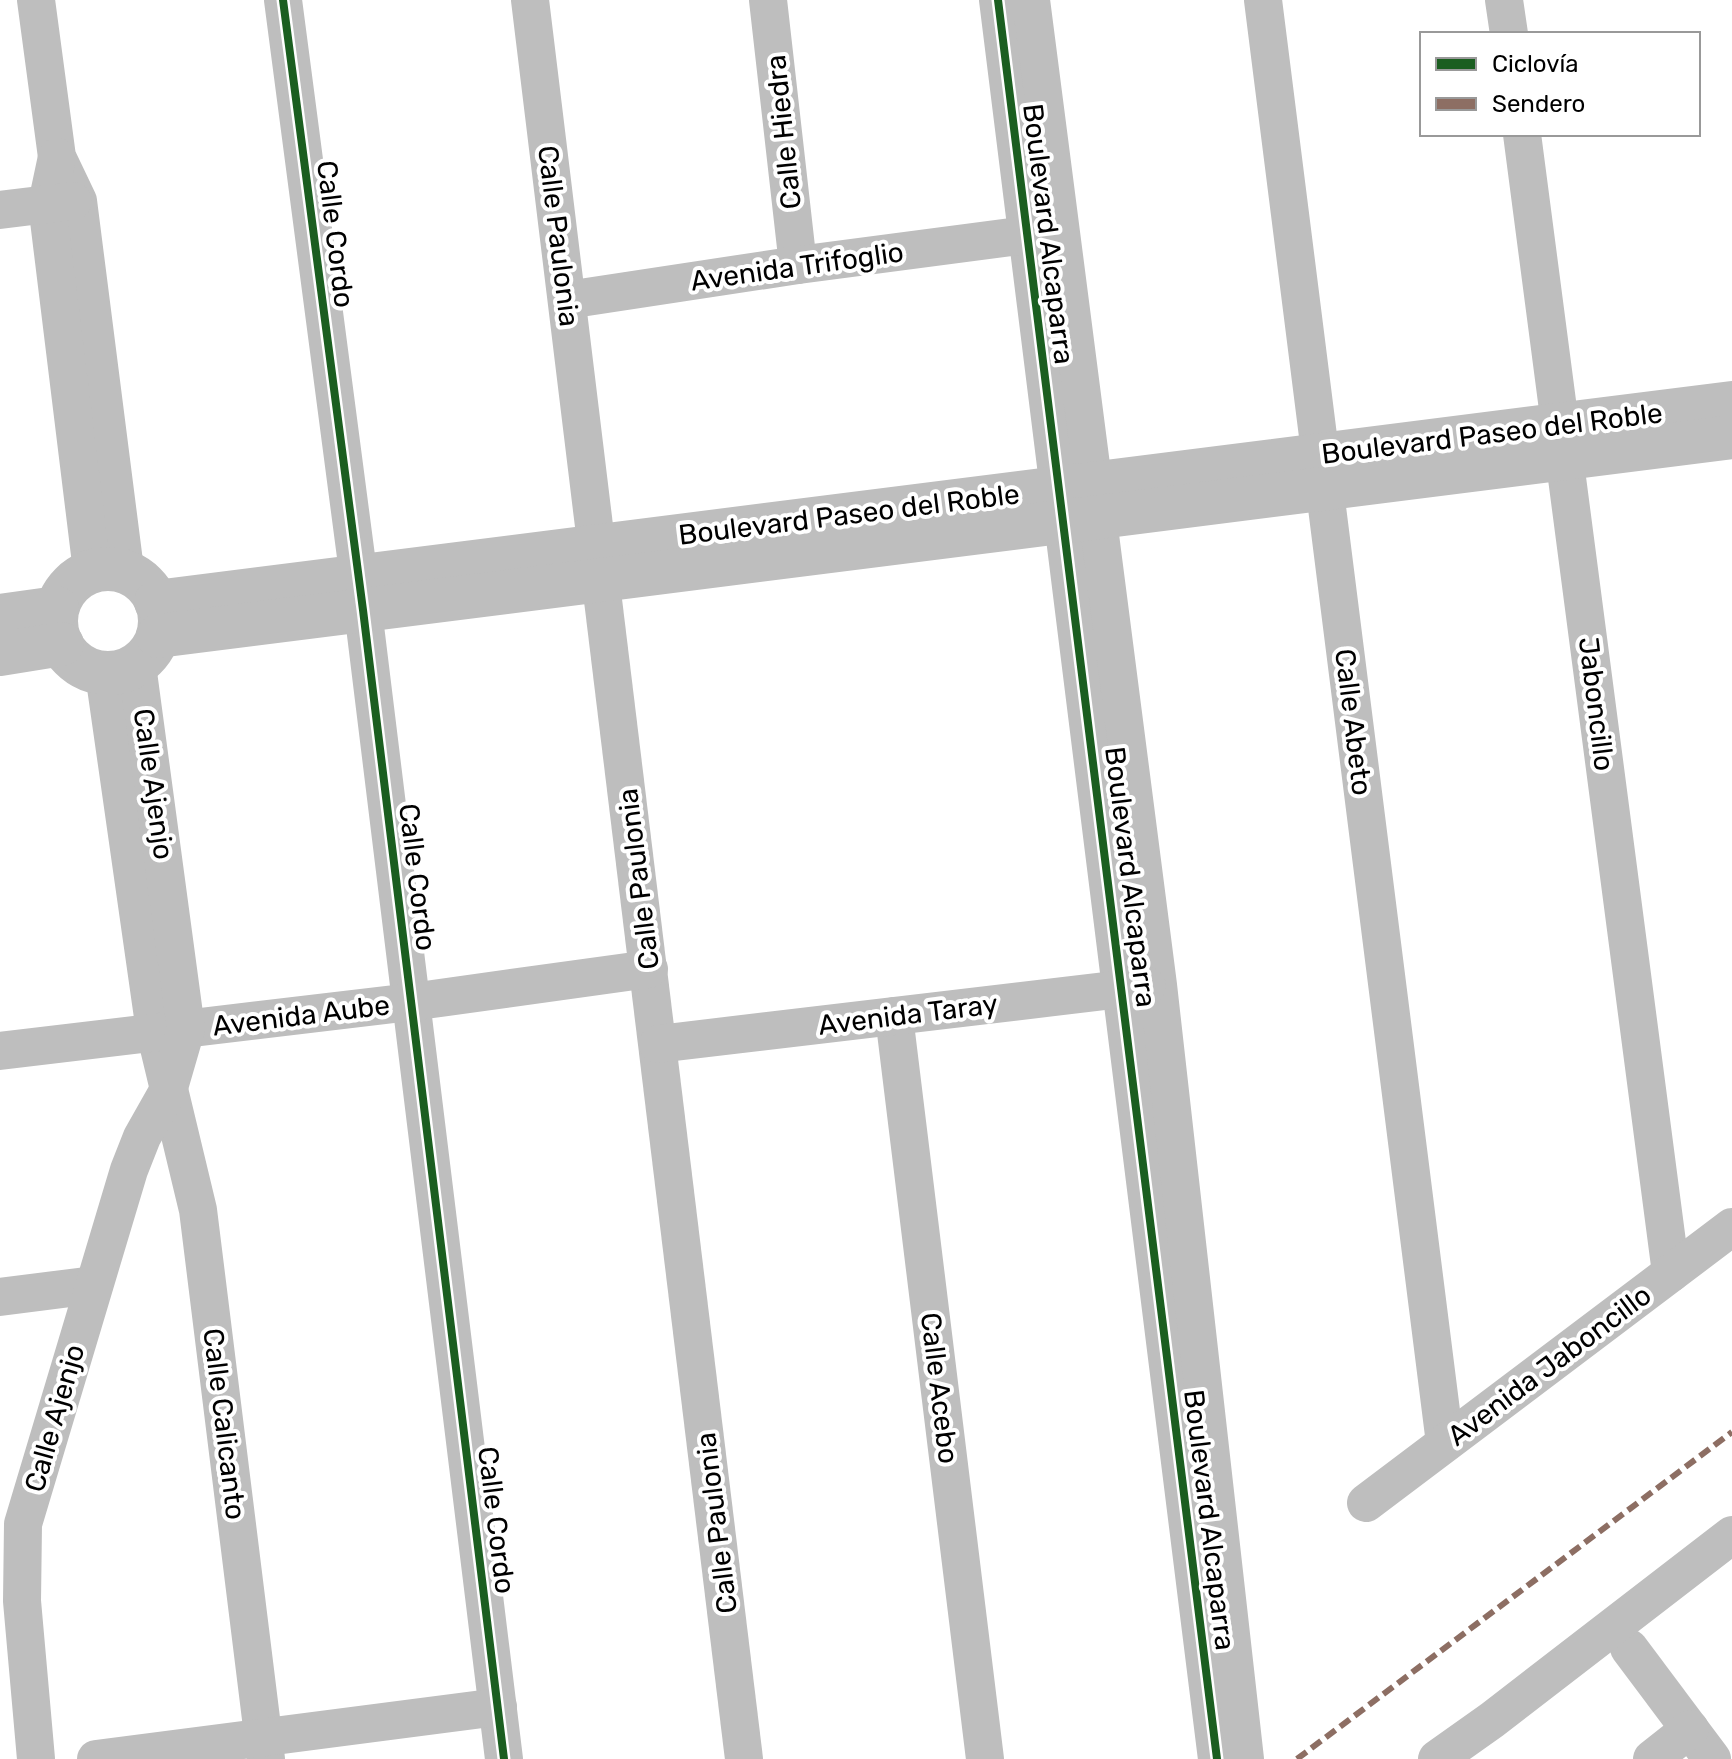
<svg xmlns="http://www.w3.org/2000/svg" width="1732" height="1759" font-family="Rubik,sans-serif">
<rect width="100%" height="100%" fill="#fff"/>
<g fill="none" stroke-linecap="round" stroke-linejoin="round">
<!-- minor -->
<g stroke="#bebebe" stroke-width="38">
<polyline points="36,0 57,157 78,201 125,570"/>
<polyline points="283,0 363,610 504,1759"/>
<polyline points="530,0 744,1759"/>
<polyline points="768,0 798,265"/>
<polyline points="998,0 1217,1759"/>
<polyline points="1031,0 1158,985 1245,1759"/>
<polyline points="1263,0 1445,1443"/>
<polyline points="1504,0 1509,34"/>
<polyline points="1522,134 1671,1273"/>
<polyline points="57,157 47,204 92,571"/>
<polyline points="0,210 73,201"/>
<polyline points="567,300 798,265 1027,235"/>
<polyline points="104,673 155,1031 198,1210 266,1759"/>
<polyline points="894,1016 985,1759"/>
<polyline points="658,1044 1147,986"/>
<polyline points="0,1051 411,1002 649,969"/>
<polyline points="0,1297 94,1285"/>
<polyline points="1366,1503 1732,1227"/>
<polyline points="1629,1648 1712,1759"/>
<polyline points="36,1759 22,1601 23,1524 129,1170 142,1137 168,1091 186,1029 137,665"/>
<polyline points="96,1759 498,1707"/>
<polyline points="1437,1759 1492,1720 1732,1535"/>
<polyline points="1652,1759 1690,1729"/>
</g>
<!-- tertiary -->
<g stroke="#bebebe" stroke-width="44">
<circle cx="108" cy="621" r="52"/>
<polyline points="156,602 1732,403"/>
<polyline points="0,616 57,608"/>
<polyline points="158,636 1732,437"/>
<polyline points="0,654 62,644"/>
</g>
<!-- quiet -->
<polyline stroke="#8d6e63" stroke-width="6" stroke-dasharray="12 6" stroke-linecap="butt" points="1297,1759 1732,1432"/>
<defs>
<g id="cycleway">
<polyline points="283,0 363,610 504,1759"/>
<polyline points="998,0 1217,1759"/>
</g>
</defs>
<!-- cycleway casing -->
<use href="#cycleway" stroke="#fff" stroke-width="13"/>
<!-- cycleway -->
<use href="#cycleway" stroke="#1b5e20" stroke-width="8"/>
</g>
<g text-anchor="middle" stroke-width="8" stroke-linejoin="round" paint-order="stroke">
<!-- street labels -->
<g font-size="28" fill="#000" stroke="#fff">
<text transform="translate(783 132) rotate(-96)" y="10">Calle Hiedra</text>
<text transform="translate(336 234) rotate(83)" y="10">Calle Cordo</text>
<text transform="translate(1049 234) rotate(83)" y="10">Boulevard Alcaparra</text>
<text transform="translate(559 236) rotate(83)" y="10">Calle Paulonia</text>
<text transform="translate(797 266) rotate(-8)" y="10">Avenida Trifoglio</text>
<text transform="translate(1492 433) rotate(-7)" y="10">Boulevard Paseo del Roble</text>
<text transform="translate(849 514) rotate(-7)" y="10">Boulevard Paseo del Roble</text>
<text transform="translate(1597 704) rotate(83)" y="10">Jaboncillo</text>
<text transform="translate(1354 722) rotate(83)" y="10">Calle Abeto</text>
<text transform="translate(154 784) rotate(82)" y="10">Calle Ajenjo</text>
<text transform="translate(418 877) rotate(83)" y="10">Calle Cordo</text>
<text transform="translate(1131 877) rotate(83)" y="10">Boulevard Alcaparra</text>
<text transform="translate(638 879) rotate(-97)" y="10">Calle Paulonia</text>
<text transform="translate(908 1014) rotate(-7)" y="10">Avenida Taray</text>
<text transform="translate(301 1015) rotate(-7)" y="10">Avenida Aube</text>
<text transform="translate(1549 1365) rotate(-37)" y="10">Avenida Jaboncillo</text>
<text transform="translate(940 1388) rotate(83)" y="10">Calle Acebo</text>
<text transform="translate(54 1418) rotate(-74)" y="10">Calle Ajenjo</text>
<text transform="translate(225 1424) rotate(83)" y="10">Calle Calicanto</text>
<text transform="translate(497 1520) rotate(83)" y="10">Calle Cordo</text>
<text transform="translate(1210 1520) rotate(83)" y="10">Boulevard Alcaparra</text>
<text transform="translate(716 1523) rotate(-97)" y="10">Calle Paulonia</text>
</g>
</g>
<!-- legend -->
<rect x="1420" y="32" width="280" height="104" fill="#ffffff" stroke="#999999" stroke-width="2"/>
<rect x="1436" y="58" width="40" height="12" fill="#1b5e20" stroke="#999999" stroke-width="2"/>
<text x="1492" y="72" font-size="24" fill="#000000">Ciclovía</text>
<rect x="1436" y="98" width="40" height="12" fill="#8d6e63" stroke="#999999" stroke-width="2"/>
<text x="1492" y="112" font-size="24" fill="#000000">Sendero</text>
</svg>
